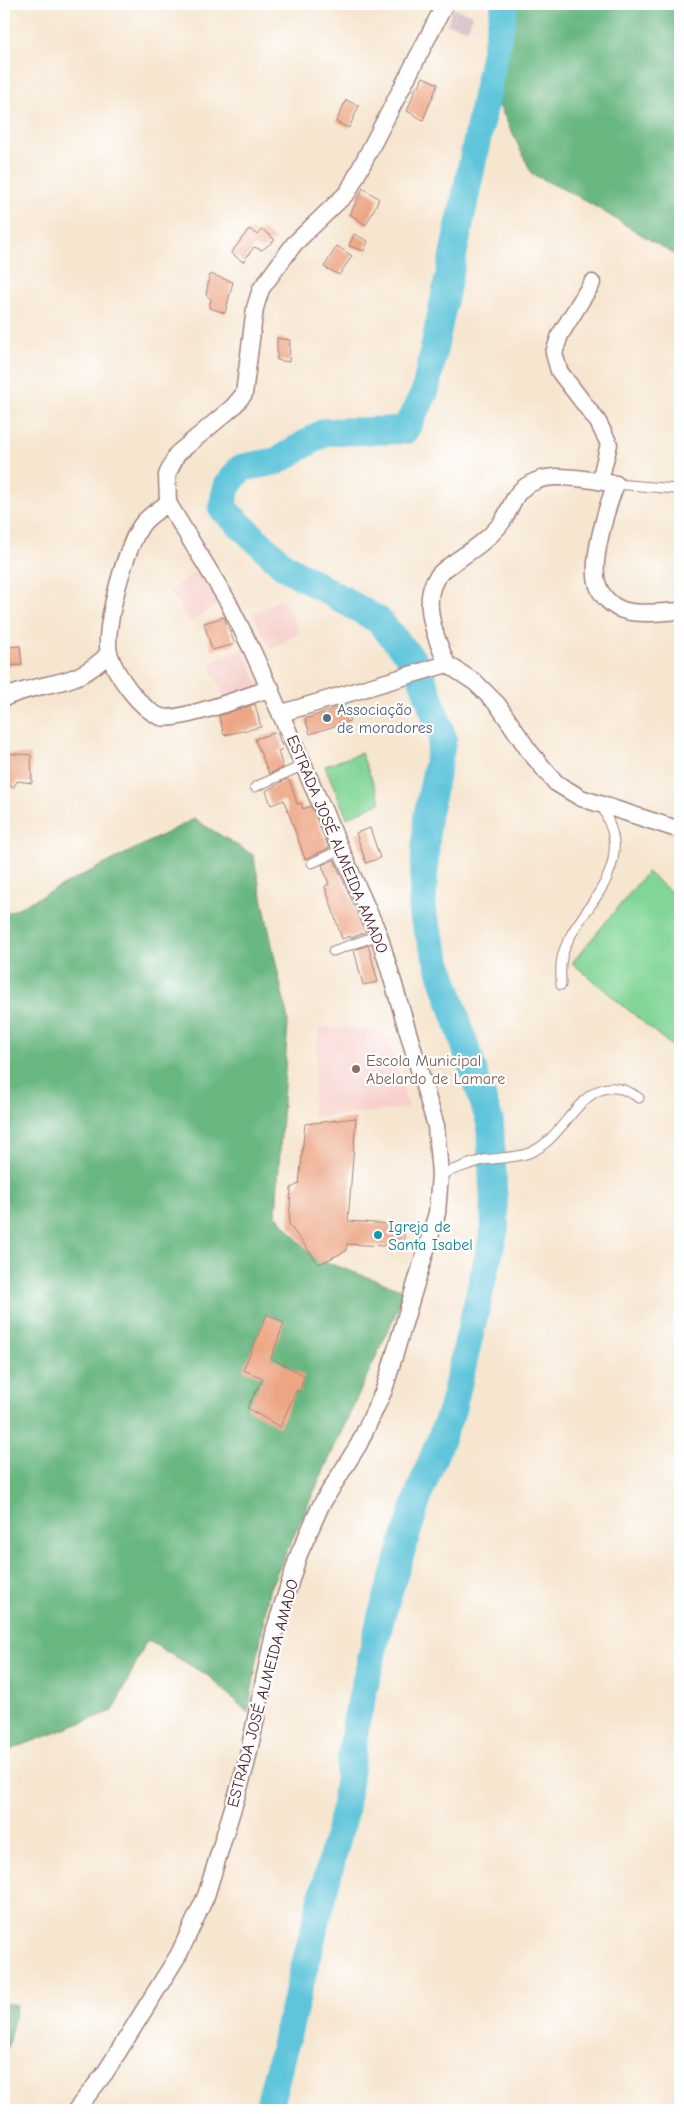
<svg xmlns="http://www.w3.org/2000/svg" width="684" height="2114" font-family="'Comic Neue',sans-serif">
<rect width="100%" height="100%" fill="#fff"/>
<filter id="ink" filterUnits="userSpaceOnUse"><feTurbulence type="fractalNoise" baseFrequency=".02" numOctaves="2"/><feDisplacementMap in="SourceGraphic" scale="10" xChannelSelector="R" yChannelSelector="G"/><feConvolveMatrix kernelMatrix="1 2 1 2 8 2 1 2 1" color-interpolation-filters="sRGB"/></filter>
<filter id="wash" filterUnits="userSpaceOnUse"><feTurbulence type="fractalNoise" baseFrequency=".0096" numOctaves="4" result="noise"/><feDisplacementMap in="SourceGraphic" scale="20" xChannelSelector="R" yChannelSelector="G"/><feGaussianBlur stdDeviation="1.12" result="paint"/><feColorMatrix in="noise" values="0 0 0 0 0 0 0 0 0 0 0 0 0 0 0 0 0 1.4 0 .05"/><feComposite in="paint" operator="in"/></filter>
<g filter="url(#wash)">
<rect width="100%" height="100%" fill="#f6e5cf"/>
<!-- built -->
<g fill="#f7d0cb">
<polygon points="197,570 220,603 191,621 169,591"/>
<polygon points="282,598 300,633 271,649 252,614"/>
<polygon points="243,649 260,688 226,700 209,663"/>
<polygon points="319,1027 384,1031 409,1108 312,1118"/>
</g>
<!-- industrial -->
<polygon fill="#d2bec2" points="452,8 473,15 468,29 447,24"/>
<!-- green -->
<g fill="#81d597" stroke="#667a61">
<polygon points="361,753 381,802 347,818 325,766"/>
<polygon points="647,872 680,899 680,1053 572,963"/>
</g>
<!-- forest -->
<g fill="#68b680" stroke="#596a56">
<polygon points="515,4 680,4 680,258 581,198 532,174 497,101"/>
<polygon points="194,819 253,855 288,1020 276,1215 314,1258 406,1291 269,1590 248,1713 210,1677 147,1640 113,1711 4,1752 4,915"/>
<polygon points="4,2003 17,2005 4,2063"/>
</g>
<g fill="none" stroke-linecap="round" stroke-linejoin="round">
<!-- river -->
<polyline stroke="#5ec5da" stroke-width="28" points="268,2110 344,1812 356,1722 381,1617 420,1491 452,1410 495,1228 490,1122 422,913 427,817 443,738 418,666 378,620 284,566 222,508 227,486 241,468 277,461 325,432 405,430 425,392 505,4"/>
</g>
<g id="blocks">
<!-- building -->
<g fill="#eda684">
<polygon points="423,77 438,84 423,120 407,111 417,85 419,86"/>
<polygon points="346,100 359,106 349,128 336,122"/>
<polygon points="363,188 379,199 366,225 350,214"/>
<polygon points="249,229 258,235 262,229 275,240 262,250 254,247 243,262 231,253"/>
<polygon points="354,234 368,241 364,251 349,246"/>
<polygon points="337,246 352,256 339,275 324,267"/>
<polygon points="210,274 233,282 225,313 209,308 211,299 206,295"/>
<polygon points="277,338 290,340 289,362 277,360"/>
<polygon points="224,617 235,644 212,650 204,623"/>
<polygon points="20,646 22,665 4,666 4,647"/>
<polygon points="255,704 261,727 224,735 219,716"/>
<polygon points="344,705 350,721 310,734 305,719"/>
<polygon points="277,732 283,749 278,751 283,768 269,774 255,739"/>
<polygon points="4,753 31,755 32,783 17,781 14,787 5,786"/>
<polygon points="287,779 290,782 297,804 301,803 303,809 311,806 329,848 305,859 284,800 271,805 266,791"/>
<polygon points="370,828 380,858 366,863 356,833"/>
<polygon points="334,860 366,932 351,938 350,936 342,939 325,886 329,884 322,865"/>
<polygon points="368,945 378,982 363,985 354,950"/>
<polygon points="356,1118 348,1221 404,1225 404,1247 347,1244 346,1251 319,1264 289,1225 291,1188 299,1184 305,1124"/>
<polygon points="267,1314 284,1323 271,1358 304,1375 300,1392 296,1391 280,1427 247,1408 263,1378 243,1370"/>
</g>
</g>
</g>
<g filter="url(#ink)">
<use href="#blocks" fill-opacity="0" stroke="#a0827d" stroke-width="1"/>
<g fill="none" stroke-linecap="round" stroke-linejoin="round">
<defs>
<g id="lane">
<polyline points="616,484 676,489"/>
<polyline points="255,787 304,765"/>
<polyline points="312,863 342,849"/>
<polyline points="333,951 379,935"/>
<path d="M561,985C561,976 560,966 562,958C569,922 611,893 614,852C616,835 607,819 602,804"/>
<path d="M440,1174C455,1170 469,1163 484,1160C499,1158 515,1158 529,1153C570,1138 585,1060 639,1098"/>
</g>
<g id="street">
<polyline points="592,283 560,335 554,353 559,371 598,422 609,444 600,481"/>
<path d="M168,503C160,509 150,515 144,522C127,541 103,628 109,653C115,674 140,709 161,717C177,722 251,695 271,688"/>
<polyline points="447,664 476,683 498,705 529,751 556,783 581,798 680,830"/>
<path d="M4,698C45,679 75,690 109,653"/>
<path d="M282,713L447,664C435,637 416,591 445,569C463,555 483,545 499,526C514,508 510,491 536,481C556,472 595,481 616,484C607,506 591,560 597,582C600,596 613,608 626,611C643,615 663,612 680,611"/>
<polyline points="76,2110 105,2073 179,1954 206,1896 246,1765 275,1629 299,1554 321,1505 359,1444 384,1390 437,1213 440,1174 436,1126 379,935 253,652 227,600 168,503 167,475 177,454 233,407 244,394 255,308 261,289 294,244 348,192 445,4"/>
</g>
</defs>
<!-- lane casing -->
<use href="#lane" stroke="#a0827d" stroke-width="11"/>
<!-- street casing -->
<use href="#street" stroke="#a0827d" stroke-width="19"/>
<!-- lane -->
<use href="#lane" stroke="#fff" stroke-width="9"/>
<!-- street -->
<use href="#street" stroke="#fff" stroke-width="16"/>
</g>
</g>
<!-- markers -->
<circle fill="#5c6f8a" stroke="#fff" stroke-width="2" cx="327" cy="718" r="5"/>
<circle fill="#8d6e63" stroke="#fff" stroke-width="2" cx="356" cy="1069" r="5"/>
<circle fill="#0f9aa8" stroke="#fff" stroke-width="2" cx="378" cy="1235" r="5"/>
<g text-anchor="middle" stroke-width="4.5" stroke-linejoin="round" paint-order="stroke">
<!-- service labels -->
<g font-size="16" fill="#4e5e75" stroke="#fff" text-anchor="start">
<text x="337" y="715">Associação<tspan x="337" dy="18">de moradores</tspan></text>
</g>
<!-- street labels -->
<g font-size="16" fill="#4a1f2b" stroke="#fff">
<text transform="translate(338 844) rotate(67)" y="6">ESTRADA JOSÉ ALMEIDA AMADO</text>
<text transform="translate(262 1693) rotate(-75)" y="6">ESTRADA JOSÉ ALMEIDA AMADO</text>
</g>
<!-- education labels -->
<g font-size="16" fill="#785e54" stroke="#fff" text-anchor="start">
<text x="366" y="1066">Escola Municipal<tspan x="366" dy="18">Abelardo de Lamare</tspan></text>
</g>
<!-- culture labels -->
<g font-size="16" fill="#0d838f" stroke="#fff" text-anchor="start">
<text x="388" y="1232">Igreja de<tspan x="388" dy="18">Santa Isabel</tspan></text>
</g>
</g>
<!-- margin -->
<rect width="684" height="2114" fill="none" stroke="#fff" stroke-width="20"/>
</svg>
